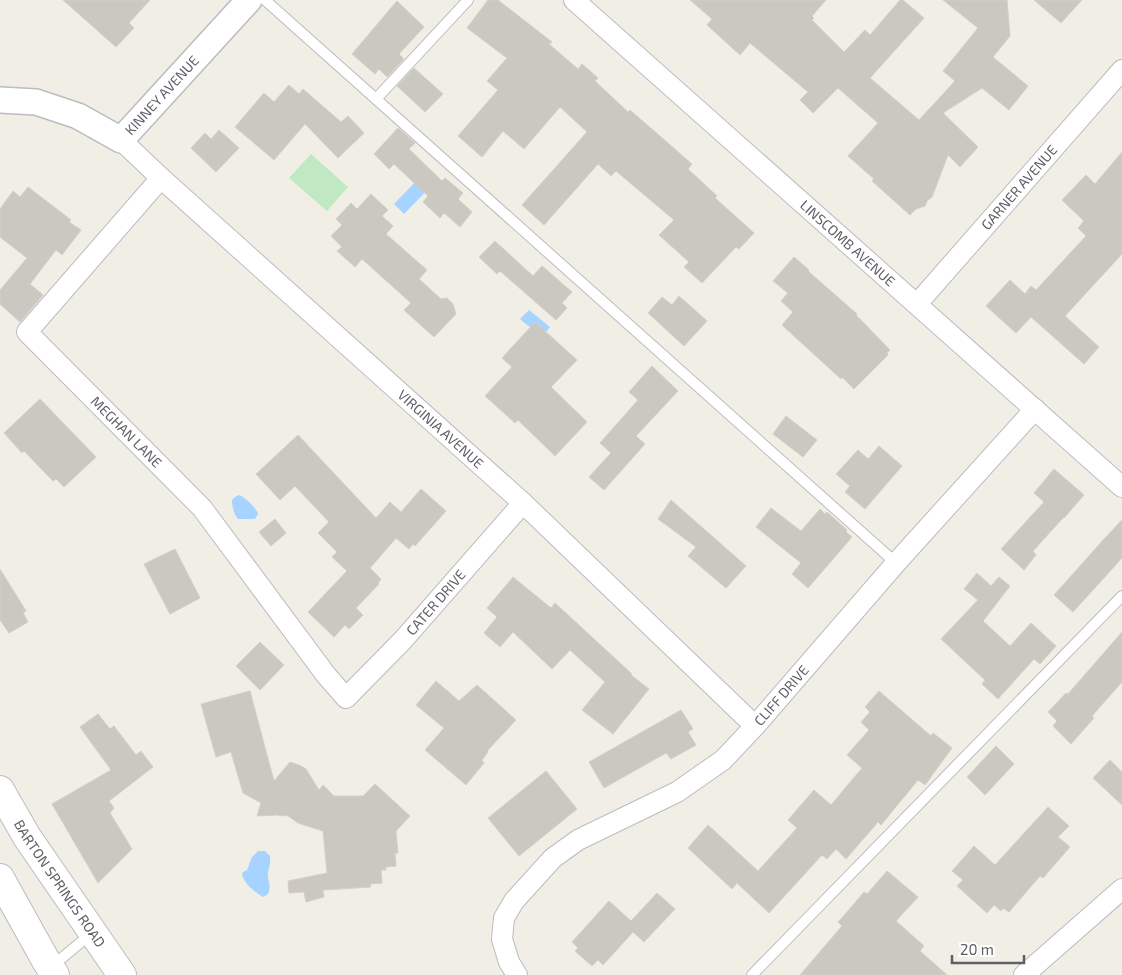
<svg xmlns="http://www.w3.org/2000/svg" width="1122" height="975" font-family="'Exo 2',sans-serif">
<rect width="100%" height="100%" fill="#f0eee5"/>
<!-- green -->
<polygon fill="#c0e9c3" points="311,154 348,187 327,211 289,178"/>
<!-- water -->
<g fill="#a6d3ff">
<polygon points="425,172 436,181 404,214 394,204"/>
<polygon points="529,310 550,327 542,337 520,319"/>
<path d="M239,495C244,496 257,509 258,514L255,519H238C234,515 232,506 232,500L235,497Z"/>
<path d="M258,851H265L270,856C271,862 269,866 268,873C267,881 272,884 268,894L263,897C254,891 246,886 242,875L243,872L247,870L252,857Z"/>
</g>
<!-- building -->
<g fill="#cbc8c2" stroke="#d5d0c3">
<polygon points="63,0 150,0 129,23 134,28 116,47"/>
<polygon points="488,0 498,0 552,42 549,44 578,69 582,64 598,78 595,81 628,112 630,110 692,164 688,169 717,196 715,198 754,233 739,249 736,247 702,283 684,267 689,262 659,235 674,220 616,171 611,176 598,164 544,225 522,205 587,132 560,107 524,149 503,131 482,157 458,136 498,90 487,81 507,58 467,28"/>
<polygon points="690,0 826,0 812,16 814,18 812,20 844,52 865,30 870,35 900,0 903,0 924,18 870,78 919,120 955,81 943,71 978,28 943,0 1007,0 1010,36 993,57 1028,86 1009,110 982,88 943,113 978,147 960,167 948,155 932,197 927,201 925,206 916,209 910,215 872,181 874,179 848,156 878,123 838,88 813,113 800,100 808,92 750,43 740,55 707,25 712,19"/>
<polygon points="1034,0 1082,0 1061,23"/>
<polygon points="397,1 424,27 399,54 404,59 387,77 379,69 375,74 352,54"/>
<polygon points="414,68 443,94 425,112 397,86"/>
<polygon points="289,85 299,94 303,89 341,122 348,116 364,133 338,158 305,124 274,160 235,127 264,93 274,102"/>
<polygon points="398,128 415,143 409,149 442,181 445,178 463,193 458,199 472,212 460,227 444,213 440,218 423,202 428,196 394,164 389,169 374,154"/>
<polygon points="219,130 239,148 216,172 191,148 205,133 211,139"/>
<polygon points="1122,152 1122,254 1065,316 1099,347 1084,364 1031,317 1016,333 986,306 1010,280 1025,294 1031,286 1036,290 1086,236 1078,228 1084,221 1062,200 1086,175 1095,184"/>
<polygon points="28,187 71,220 69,222 81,230 62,255 56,250 30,284 43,295 20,322 0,304 0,290 27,258 0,237 0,209 13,191 20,197"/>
<polygon points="371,194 388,210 382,216 393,226 386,234 427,270 419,279 441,299 447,298 453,304 456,314 434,337 404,310 411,303 362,259 355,267 337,251 342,247 331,236 342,225 336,219 351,203 357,209"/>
<polygon points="495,241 533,276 542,266 572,292 562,303 567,308 556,320 500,271 497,274 479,257"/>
<polygon points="794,257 809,270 808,271 857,314 856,315 890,350 887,353 888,355 854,389 842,377 841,379 782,325 793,312 781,301 788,293 773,281"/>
<polygon points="679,296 707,321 684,346 648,313 662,297 672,305"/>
<polygon points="535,322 577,360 551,387 587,422 555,456 518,420 515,423 485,396 512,367 502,358"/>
<polygon points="652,366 678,391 636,436 645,444 604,490 589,477 611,453 600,443 638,400 629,392"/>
<polygon points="40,399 96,457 64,487 56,479 53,481 24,451 22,453 4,433"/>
<polygon points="786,416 817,440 803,457 773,434"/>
<polygon points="298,435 376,518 390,502 401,512 421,489 446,511 415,546 413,544 409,549 396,538 370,568 381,579 378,583 379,584 356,608 363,615 349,629 345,625 334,637 308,612 347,571 332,557 337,552 318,533 329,522 295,486 280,500 256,474"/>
<polygon points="879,446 902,466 865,509 845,492 850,486 836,474 858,450 868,459"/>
<polygon points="1054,469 1084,495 1064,518 1063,518 1033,551 1036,555 1024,570 1001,549 1044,502 1034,493"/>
<polygon points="671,500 746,566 726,588 688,556 696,547 658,519"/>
<polygon points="771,508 801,531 820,509 825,514 827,512 847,530 846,532 852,537 808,588 792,574 801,563 756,527"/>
<polygon points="275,519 286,533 271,546 259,532"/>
<polygon points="1122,520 1122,558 1073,612 1054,595 1105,538"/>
<polygon points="175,549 200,598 170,614 144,564"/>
<polygon points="0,569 26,611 23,613 28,622 9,633 0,620"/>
<polygon points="977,573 991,586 999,577 1010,586 983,621 1010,646 1031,623 1056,646 1040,664 1034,659 998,699 982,684 985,680 941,639 978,600 964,589"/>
<polygon points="513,577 551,608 555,603 632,674 631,675 649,689 613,734 582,710 605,682 570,650 552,669 513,632 500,647 484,633 497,617 487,608"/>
<polygon points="1122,632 1122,682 1092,716 1094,718 1071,744 1053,726 1057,721 1048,712 1066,693 1068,694"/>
<polygon points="260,642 284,665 260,690 236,666"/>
<polygon points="436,681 459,701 477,685 516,720 487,751 488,752 482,760 484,763 466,785 425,750 444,728 416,705"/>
<polygon points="250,691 274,781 290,762 299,765 306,769 319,790 323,785 334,796 363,796 375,784 410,816 396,831 398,853 395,853 396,866 386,867 386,870 381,870 382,883 370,884 371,887 323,890 324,897 306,902 304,892 289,893 288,881 327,873 323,831 298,823 288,816 284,815 284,816 277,815 257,816 261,803 243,793 231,752 216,757 201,704"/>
<polygon points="879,691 931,736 933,733 952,748 925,785 918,780 881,825 878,822 846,859 836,849 827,859 822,855 769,913 737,883 732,889 688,848 708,825 758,871 797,828 788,820 814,790 831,805 862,768 847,755 869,730 861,722 870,712 865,707"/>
<polygon points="681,710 693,729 688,732 696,745 671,759 666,753 604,788 589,762"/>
<polygon points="98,714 110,729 114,726 136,755 141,751 153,767 109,801 114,808 110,813 132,849 98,883 52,804 111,770 80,727"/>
<polygon points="996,746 1014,764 985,795 967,777"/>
<polygon points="1110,760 1122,772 1122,805 1093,778"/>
<polygon points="546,771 577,809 519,856 488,818"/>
<polygon points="1048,807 1069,826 1058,837 1070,847 1043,878 1040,876 1009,912 1003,908 1001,911 994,905 987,913 957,886 963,880 952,871 974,846 995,865"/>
<polygon points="887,871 918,897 896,921 924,946 920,951 947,975 800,975 842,926 838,922 847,912 864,892 867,894"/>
<polygon points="657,893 675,909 644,942 633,932 603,965 598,960 592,966 575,951 578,948 572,942 609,901 631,921"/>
</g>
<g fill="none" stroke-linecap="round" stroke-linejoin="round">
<defs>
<g id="service">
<polyline points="265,0 896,563"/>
<polyline points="376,99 468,0"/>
<polyline points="51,967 92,933"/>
<polyline points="752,975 1122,596"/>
</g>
<g id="minor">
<path id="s1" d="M574,0L1122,487"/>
<path id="s2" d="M121,140L161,178L523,503L755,726"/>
<path id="s3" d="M161,178L27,332L202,508L326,675L346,698L403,640L523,503"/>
<path id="s4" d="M917,304L1122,70"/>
<path id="s5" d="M517,975L509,962L502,939L504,918L514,901L553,858L578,840L677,792L723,760L755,726L896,563L1035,409"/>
<polyline points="1024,975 1122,889"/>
</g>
<g id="tertiary">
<path id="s6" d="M0,100L36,102L78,116L121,140L249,0"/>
</g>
<g id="secondary">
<path id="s7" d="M0,790L27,837L122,975"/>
<polyline points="0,878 45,959 55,975"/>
</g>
</defs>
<!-- service casing -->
<use href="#service" stroke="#babcc2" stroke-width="12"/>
<!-- minor casing -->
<use href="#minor" stroke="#babcc2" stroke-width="22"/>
<!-- tertiary casing -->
<use href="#tertiary" stroke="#babcc2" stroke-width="28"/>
<!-- secondary casing -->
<use href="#secondary" stroke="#babdc4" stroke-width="30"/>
<!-- service -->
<use href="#service" stroke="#fff" stroke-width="10"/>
<!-- minor -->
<use href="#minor" stroke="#fff" stroke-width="20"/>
<!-- tertiary -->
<use href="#tertiary" stroke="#fff" stroke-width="25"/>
<!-- secondary -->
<use href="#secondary" stroke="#fff" stroke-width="28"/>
</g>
<g text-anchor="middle" stroke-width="5" stroke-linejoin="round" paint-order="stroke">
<!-- street labels -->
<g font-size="14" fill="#5d6066" stroke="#fff">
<text dy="5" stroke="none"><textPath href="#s6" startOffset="190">KINNEY AVENUE</textPath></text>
<text dy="5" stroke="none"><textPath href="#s4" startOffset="155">GARNER AVENUE</textPath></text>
<text dy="5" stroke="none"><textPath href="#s1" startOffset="366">LINSCOMB AVENUE</textPath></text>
<text dy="5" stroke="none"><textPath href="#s2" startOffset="431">VIRGINIA AVENUE</textPath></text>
<text dy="5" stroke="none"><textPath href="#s3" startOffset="345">MEGHAN LANE</textPath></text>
<text dy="5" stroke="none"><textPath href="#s3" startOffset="822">CATER DRIVE</textPath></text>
<text dy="5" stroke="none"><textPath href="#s5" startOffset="422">CLIFF DRIVE</textPath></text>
<text dy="5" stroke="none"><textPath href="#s7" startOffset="111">BARTON SPRINGS ROAD</textPath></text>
</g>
</g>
<!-- scale -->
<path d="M952 955v8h72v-8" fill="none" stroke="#5d6066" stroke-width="2.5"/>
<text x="960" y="955" font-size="15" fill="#5d6066" stroke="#ffffff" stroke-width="4" paint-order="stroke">20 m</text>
</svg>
